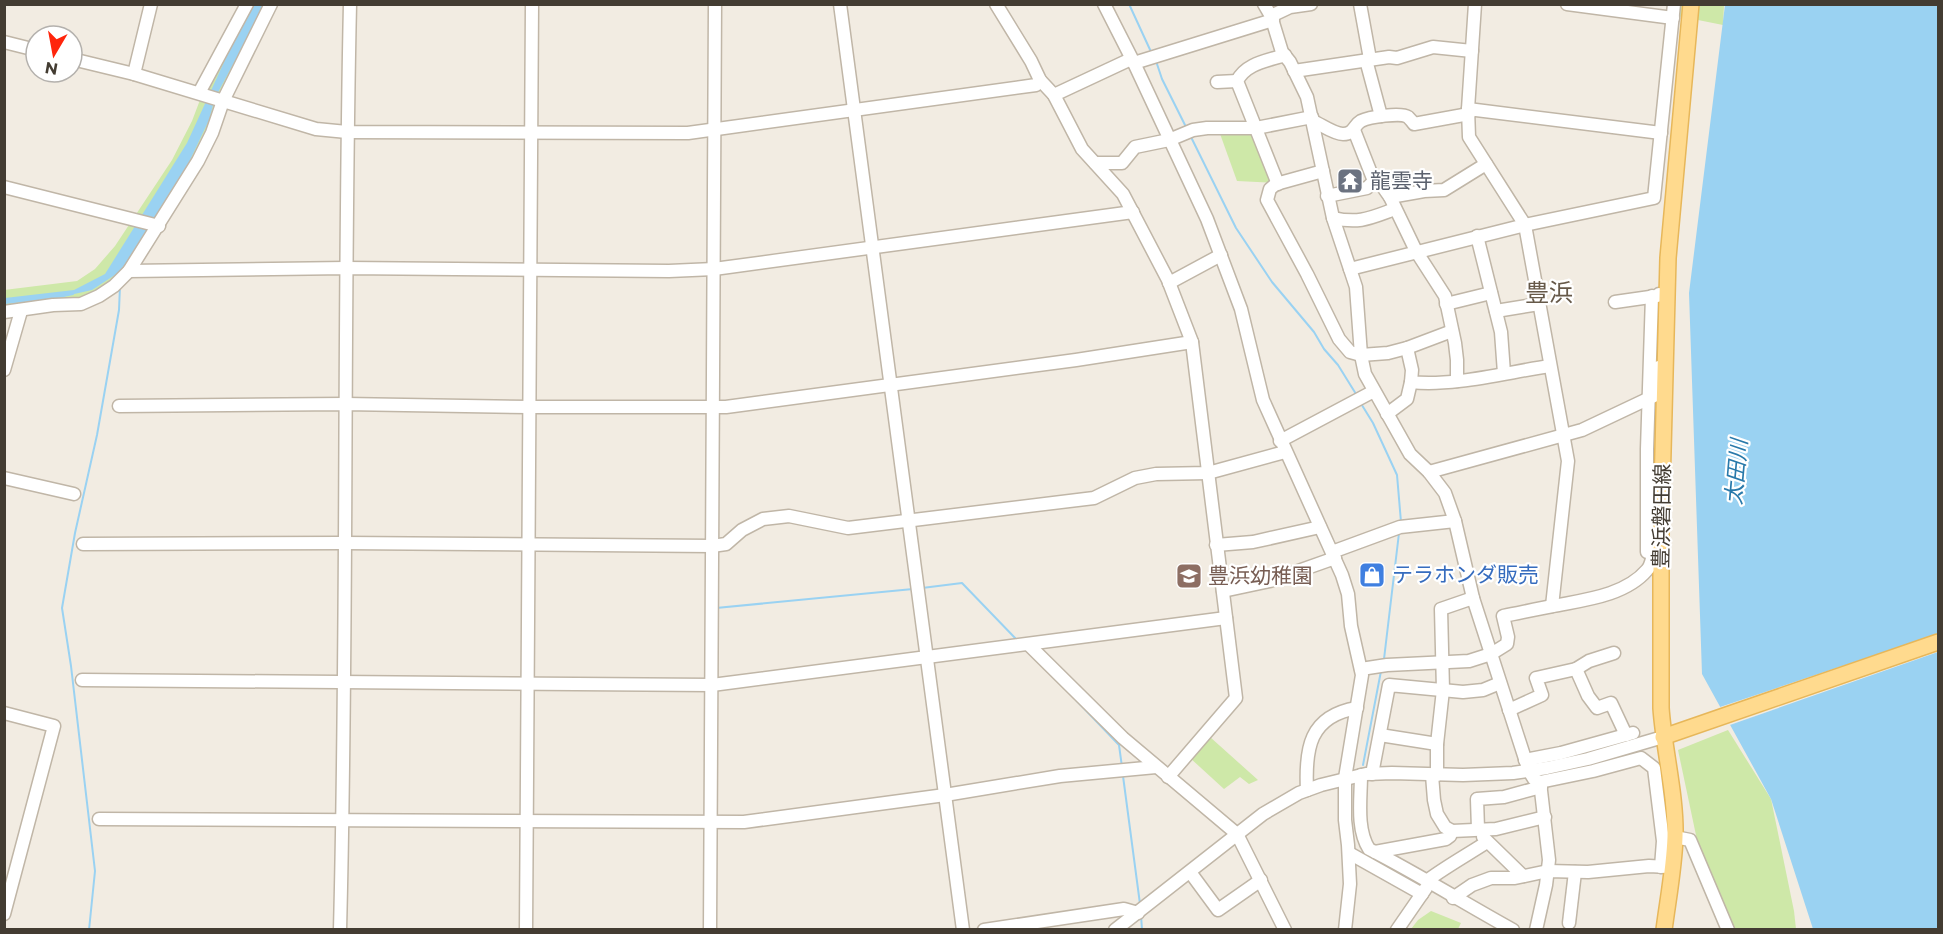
<svg xmlns="http://www.w3.org/2000/svg" width="1943" height="934" font-family="Montserrat,'Noto Sans JP',sans-serif">
<rect width="100%" height="100%" fill="#f2ece2"/>
<!-- green -->
<g fill="#cee8a8">
<polygon points="247,5 271,5 219,111 139,258 92,299 5,309 4,290 77,281 95,269 115,246 172,160 192,121 211,71"/>
<polygon points="1674,5 1724,5 1723,25 1673,15"/>
<polygon points="1254,130 1275,183 1237,181 1219,131"/>
<polygon points="1728,730 1771,799 1794,911 1796,929 1722,929 1704,873 1678,750"/>
<polygon points="1210,737 1258,780 1249,784 1240,777 1224,789 1189,757"/>
<polygon points="1431,911 1461,923 1458,929 1411,929 1418,920"/>
</g>
<!-- water -->
<g fill="#9ad2f2">
<polygon points="253,5 265,5 215,98 209,120 183,175 124,269 92,290 52,299 5,304 5,298 74,290 105,274 187,143 230,49"/>
<polygon points="1725,5 1938,5 1938,929 1813,929 1771,799 1702,674 1689,293"/>
</g>
<!-- pier -->
<polygon fill="#f2ece2" points="1938,634 1938,652 1727,726 1717,708"/>
<g fill="none" stroke-linecap="round" stroke-linejoin="round">
<!-- stream -->
<g stroke="#9ad2f2" stroke-width="2">
<polyline points="1129,4 1152,54"/>
<polyline points="1156,61 1162,79 1186,127"/>
<polyline points="1190,135 1236,228 1272,282 1314,332 1324,349 1338,365 1356,394"/>
<polyline points="49,299 73,294"/>
<polyline points="1360,402 1373,423 1397,475 1401,522"/>
<polyline points="922,588 962,583 1017,640"/>
<polyline points="716,608 913,589"/>
<polyline points="1384,659 1399,533"/>
<polyline points="1076,700 1119,745 1122,767"/>
<polyline points="1363,765 1381,671"/>
<polyline points="1123,776 1140,904"/>
<polyline points="1141,915 1142,930"/>
<polyline points="89,930 95,871 71,666 62,608 75,533 97,435 119,310 120,286"/>
</g>
<defs>
<g id="minor">
<polyline points="840,4 963,930"/>
<polyline points="996,4 1031,61 1040,80 1054,95 1082,149 1123,194 1168,280 1192,342 1236,698 1168,777"/>
<polyline points="1104,4 1134,63 1207,219 1241,309 1263,400 1342,575 1348,594 1351,626 1362,675 1345,778 1345,820 1348,845 1350,884 1345,930"/>
<polyline points="1264,4 1271,16 1282,52 1290,62 1307,97 1333,218 1356,287 1361,355 1365,374 1410,454 1429,472 1445,493 1455,521 1473,598 1529,771 1534,779 1540,782 1593,771 1641,758 1654,768 1663,841 1661,867"/>
<polyline points="1360,4 1370,59"/>
<polyline points="1475,4 1468,109 1469,137 1525,225 1568,461 1552,606"/>
<polyline points="1567,4 1673,18"/>
<polyline points="1271,16 1290,7 1311,4"/>
<polyline points="4,42 36,50"/>
<polyline points="72,59 134,74 316,129 347,132 688,133 1036,85 1040,80"/>
<polyline points="1366,60 1381,116"/>
<polyline points="1134,63 1273,20"/>
<polyline points="1294,71 1389,57 1397,58 1433,47 1472,51"/>
<polyline points="134,74 151,4"/>
<polyline points="1217,82 1237,81"/>
<polyline points="199,93 247,4"/>
<polyline points="1054,95 1131,59"/>
<polyline points="1468,109 1661,133"/>
<path d="M1313,121C1322,125 1334,134 1343,134C1354,134 1354,125 1361,121C1369,117 1401,112 1408,117C1410,119 1412,121 1414,124L1469,114"/>
<polyline points="1354,130 1374,181 1383,187 1390,197 1416,251 1445,296 1455,343 1457,360 1457,381"/>
<polyline points="1095,163 1122,163 1135,147 1169,140 1193,130 1207,128 1256,128 1312,117"/>
<polyline points="1323,171 1276,184 1270,189 1267,200 1307,274 1339,339 1350,352 1361,355 1388,353 1407,348 1452,331"/>
<path d="M1278,184L1237,81C1246,63 1267,61 1285,55"/>
<polyline points="4,187 159,226"/>
<polyline points="1327,196 1367,188 1374,181"/>
<polyline points="1390,197 1424,191 1444,190 1486,164"/>
<path d="M1333,218C1360,224 1370,218 1395,209"/>
<polyline points="1477,236 1501,332 1504,373"/>
<polyline points="1350,269 1525,225 1654,198 1674,4"/>
<polyline points="129,271 346,268 669,271 714,269 1133,212"/>
<polyline points="1169,283 1221,255"/>
<polyline points="1615,302 1657,296 1659,294"/>
<polyline points="1446,304 1491,293"/>
<polyline points="1496,311 1539,304"/>
<polyline points="4,312 53,305 81,304 99,296 114,286 129,271 198,161 212,133 223,101 271,4"/>
<path d="M1407,348L1412,370L1411,382C1452,387 1508,372 1550,366"/>
<polyline points="4,370 21,311"/>
<polyline points="119,406 345,404 529,407 726,407 1076,360 1192,342"/>
<polyline points="1387,414 1407,399 1411,382"/>
<polyline points="1280,441 1374,391"/>
<polyline points="1429,472 1582,430 1656,395 1659,367"/>
<polyline points="4,478 74,494"/>
<polyline points="83,544 344,543 712,546 726,544 742,530 763,519 789,516 848,528 1094,498 1135,478 1156,474 1208,473 1285,452"/>
<polyline points="1216,545 1253,542 1320,527"/>
<polyline points="1332,552 1400,527 1455,521"/>
<polyline points="1647,552 1647,449 1652,296"/>
<polyline points="1223,591 1270,581 1335,558"/>
<polyline points="1029,645 1123,738 1237,834 1285,930"/>
<path d="M1361,669L1387,665L1469,661L1491,654L1507,644L1508,637L1503,616C1519,613 1536,609 1553,606C1583,600 1625,596 1647,570C1656,560 1651,542 1658,531"/>
<polyline points="1576,669 1588,696 1597,708 1611,703 1626,735"/>
<polyline points="82,680 712,685 1226,618"/>
<polyline points="1509,710 1542,695 1536,678 1576,669 1589,661 1614,653"/>
<polyline points="4,713 54,726 4,914"/>
<polyline points="1380,735 1437,744"/>
<polyline points="1525,760 1561,753 1633,733"/>
<polyline points="1372,774 1389,685 1463,692 1483,690 1500,683"/>
<path d="M1361,775C1361,798 1356,829 1369,849C1418,874 1464,903 1513,930"/>
<polyline points="1432,775 1434,800 1437,814 1445,827 1452,831 1496,829 1545,817"/>
<polyline points="1437,775 1437,744 1443,690 1441,609 1473,598"/>
<path d="M1307,790C1305,749 1309,716 1357,708"/>
<polyline points="99,819 744,822 945,795 1060,776 1156,767"/>
<polyline points="1478,829 1477,799 1504,797 1541,787"/>
<polyline points="1483,837 1523,876"/>
<polyline points="1675,837 1690,840 1728,930"/>
<polyline points="1375,852 1446,839 1450,836 1452,831"/>
<polyline points="1349,853 1422,894"/>
<polyline points="1190,872 1218,910 1261,880"/>
<path d="M1428,880C1447,866 1467,855 1487,842"/>
<polyline points="1453,898 1472,885 1491,878 1515,878 1548,871 1588,872 1649,866 1668,867"/>
<polyline points="1569,923 1575,872"/>
<path d="M340,930C348,621 343,313 350,4"/>
<polyline points="526,930 532,4"/>
<polyline points="710,930 715,4"/>
<polyline points="984,930 1124,909 1138,913"/>
<polyline points="1115,930 1263,814 1299,793 1321,785 1366,774 1392,773 1463,775 1513,773 1547,768 1588,759 1663,737"/>
<polyline points="1397,930 1426,888"/>
<polyline points="1536,930 1546,885 1549,860 1540,782"/>
</g>
<g id="major">
<polyline points="1663,737 1938,642"/>
<path d="M1664,930C1668,899 1674,868 1675,837C1676,794 1664,751 1661,708V528L1668,258L1691,4"/>
</g>
</defs>
<!-- minor casing -->
<use href="#minor" stroke="#c0b6a7" stroke-width="15"/>
<!-- major casing -->
<use href="#major" stroke="#e7b75a" stroke-width="18"/>
<!-- minor -->
<use href="#minor" stroke="#fff" stroke-width="12"/>
<!-- major -->
<use href="#major" stroke="#ffda8e" stroke-width="15"/>
</g>
<!-- icons -->
<defs>
<symbol id="temple-square" viewBox="-11 -11 22 22"><rect x="-9" y="-9" width="18" height="18" rx="4" fill="#6b7280" stroke="#fff"/><path d="M0-6L5-2H3V0L6.5 2.5H4V6H1.5V3h-3V6H-4V2.5H-6.5L-3 0V-2H-5Z" fill="#fff"/></symbol>
<symbol id="shop-square" viewBox="-11 -11 22 22"><rect x="-9" y="-9" width="18" height="18" rx="4" fill="#3f7fe0" stroke="#fff"/><path d="M-5-2.5h2.3a2.7 3.5 0 0 1 5.4 0H5L5.5 6h-11ZM-1.5-2.5h3a1.5 2.3 0 0 0-3 0Z" fill="#fff"/></symbol>
<symbol id="school-square" viewBox="-11 -11 22 22"><rect x="-9" y="-9" width="18" height="18" rx="4" fill="#8d6e63" stroke="#fff"/><path d="M0-5L7-2L0 1L-7-2ZM-4 1L0 2.5L4 1V4Q0 6-4 4Z" fill="#fff"/></symbol>
</defs>
<g fill-rule="evenodd">
<use href="#temple-square" x="1335" y="166" width="30" height="30"/>
<use href="#shop-square" x="1357" y="560" width="30" height="30"/>
<use href="#school-square" x="1174" y="561" width="30" height="30"/>
</g>
<g text-anchor="middle" stroke-width="4.5" stroke-linejoin="round" paint-order="stroke">
<!-- worship labels -->
<g font-size="21" fill="#5b616d" stroke="#fff" text-anchor="start">
<text x="1370" y="188">龍雲寺</text>
</g>
<!-- street labels -->
<g font-size="21" fill="#433c32" stroke="#fff">
<text transform="translate(1662 516) rotate(-89)" y="7">豊浜磐田線</text>
</g>
<!-- shop labels -->
<g font-size="21" fill="#366cbe" stroke="#fff" text-anchor="start">
<text x="1392" y="582">テラホンダ販売</text>
</g>
<!-- education labels -->
<g font-size="21" fill="#785e54" stroke="#fff" text-anchor="start">
<text x="1208" y="583">豊浜幼稚園</text>
</g>
<!-- water labels -->
<g font-size="22" font-style="italic" fill="#2879aa" stroke="#fff">
<text transform="translate(1736 472) rotate(-85)" y="8">太田川</text>
</g>
<!-- quarter labels -->
<g font-size="24" fill="#665949" stroke="#fff">
<text x="1549" y="301">豊浜</text>
</g>
</g>
<!-- border -->
<rect width="1943" height="934" fill="none" stroke="#433c32" stroke-width="12"/>
<!-- north arrow -->
<g transform="translate(54 54) rotate(190)"><circle r="28" fill="#ffffff" stroke="#b4b1ad" stroke-width="1.5"/>
<path d="M0-4.5L10 22L0 15L-10 22Z" fill="#ff250c"/>
<text y="-9" font-size="16" font-weight="bold" text-anchor="middle" fill="#433c32">N</text>
</g>
</svg>
